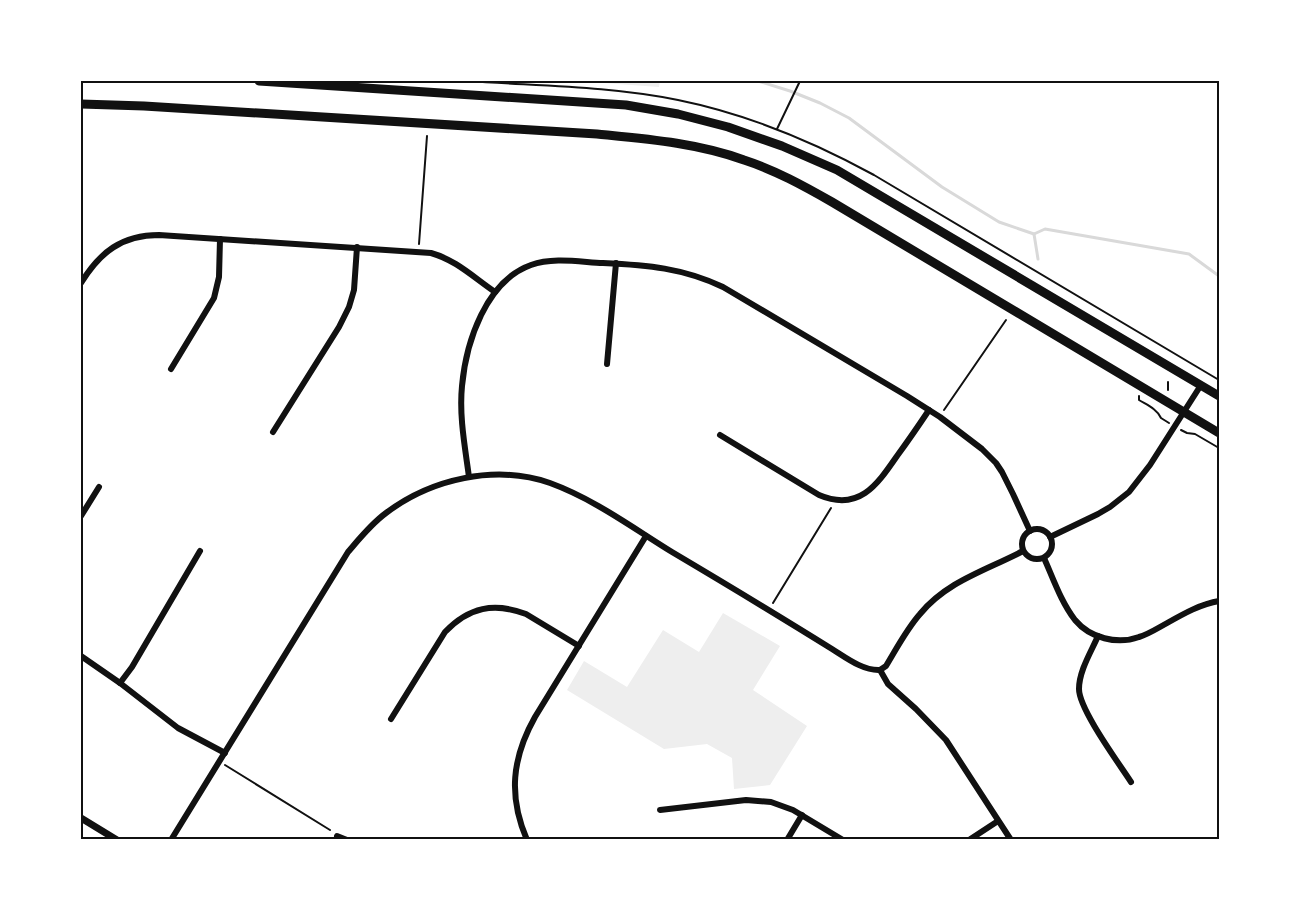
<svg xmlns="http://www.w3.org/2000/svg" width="1300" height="921" font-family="'Archivo Narrow',sans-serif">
<rect width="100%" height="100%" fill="#fff"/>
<!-- green -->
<g fill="#eee">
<polygon points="576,81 660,81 659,87"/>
<polygon points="723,613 780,646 753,690 807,726 770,785 734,789 732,758 707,744 664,749 567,690 584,661 627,687 663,630 699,652"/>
</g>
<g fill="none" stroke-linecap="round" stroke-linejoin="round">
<!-- stream -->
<g stroke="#d9d9d9" stroke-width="3">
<polyline points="758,81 790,91 820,103 849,118 942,187 999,222 1034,234 1045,229 1189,254 1219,276"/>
<polyline points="1034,234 1038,259"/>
</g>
<!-- path -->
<g stroke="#111" stroke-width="2">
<path d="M468,81C538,86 609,86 678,100C747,114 812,141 874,175L1219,380"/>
<polyline points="777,129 800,81"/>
<polyline points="419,244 427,136"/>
<polyline points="1168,390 1168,382"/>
<path d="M1139,396V400C1147,405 1157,409 1161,418L1169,423"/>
<polyline points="944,410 1006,320"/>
<polyline points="1181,430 1187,433 1195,434 1219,448"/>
<polyline points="773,603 831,508"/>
<polyline points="225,765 330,830"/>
</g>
<!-- minor -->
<g stroke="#111" stroke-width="6">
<path d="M81,283C100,252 122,235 159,235L431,253C456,260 473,277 495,292"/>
<polyline points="607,364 616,263"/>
<polyline points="171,369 214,298 219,277 220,239"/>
<polyline points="273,432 339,327 349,307 354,290 357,247"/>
<path d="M720,435L819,495C859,512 877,485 897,456C908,441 919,425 929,410"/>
<path d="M469,477C465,447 459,416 462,386C466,342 486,281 531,265C553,257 580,262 603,263C647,265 683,268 723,287L907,396L940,417L982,449L996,463L1002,472L1013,494L1030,531"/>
<polyline points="81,516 99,487"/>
<circle cx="1037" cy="544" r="15"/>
<polyline points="1050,537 1098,514 1110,507 1129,492 1150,465 1201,385"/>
<path d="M1044,558C1053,578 1061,602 1075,620C1090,638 1117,645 1139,637C1146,635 1153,631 1160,627C1178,617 1199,604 1219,601"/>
<path d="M1098,636C1091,652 1079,671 1079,689C1079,709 1118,762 1131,782"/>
<polyline points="81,656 120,683 178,728 225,753"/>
<polyline points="880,670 888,684 916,709 946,740 1011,840"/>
<path d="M880,670L886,666C897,648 906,630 920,614C947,581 987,570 1023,551"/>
<polyline points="120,683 132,667 200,551"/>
<path d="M391,719L445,632C469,607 494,602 526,614L579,646"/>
<polyline points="660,810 746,800 771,802 793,810 843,840"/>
<polyline points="337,836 347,840"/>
<path d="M171,840L348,552C360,538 371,524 386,513C431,479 495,464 550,483C594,499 633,528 672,552C726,584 779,616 832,649C845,657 863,671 880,670"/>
<path d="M527,840C508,796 512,758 535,717L646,536"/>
<polyline points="787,840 802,815"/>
<polyline points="969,840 998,821"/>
</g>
<!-- tertiary -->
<polyline stroke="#111" stroke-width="7" points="81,818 117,840"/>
<!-- primary -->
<g stroke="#111" stroke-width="9">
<polyline points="259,81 626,105 678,114 728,127 782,146 837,170 1219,396"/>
<path d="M81,104L144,106L597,134C647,139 697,143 744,160C775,170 804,186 832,202L1219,433"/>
</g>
</g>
<!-- border -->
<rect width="1300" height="921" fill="none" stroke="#ffffff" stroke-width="165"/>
<rect x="82" y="82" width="1136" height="756" fill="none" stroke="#111" stroke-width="2"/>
</svg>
